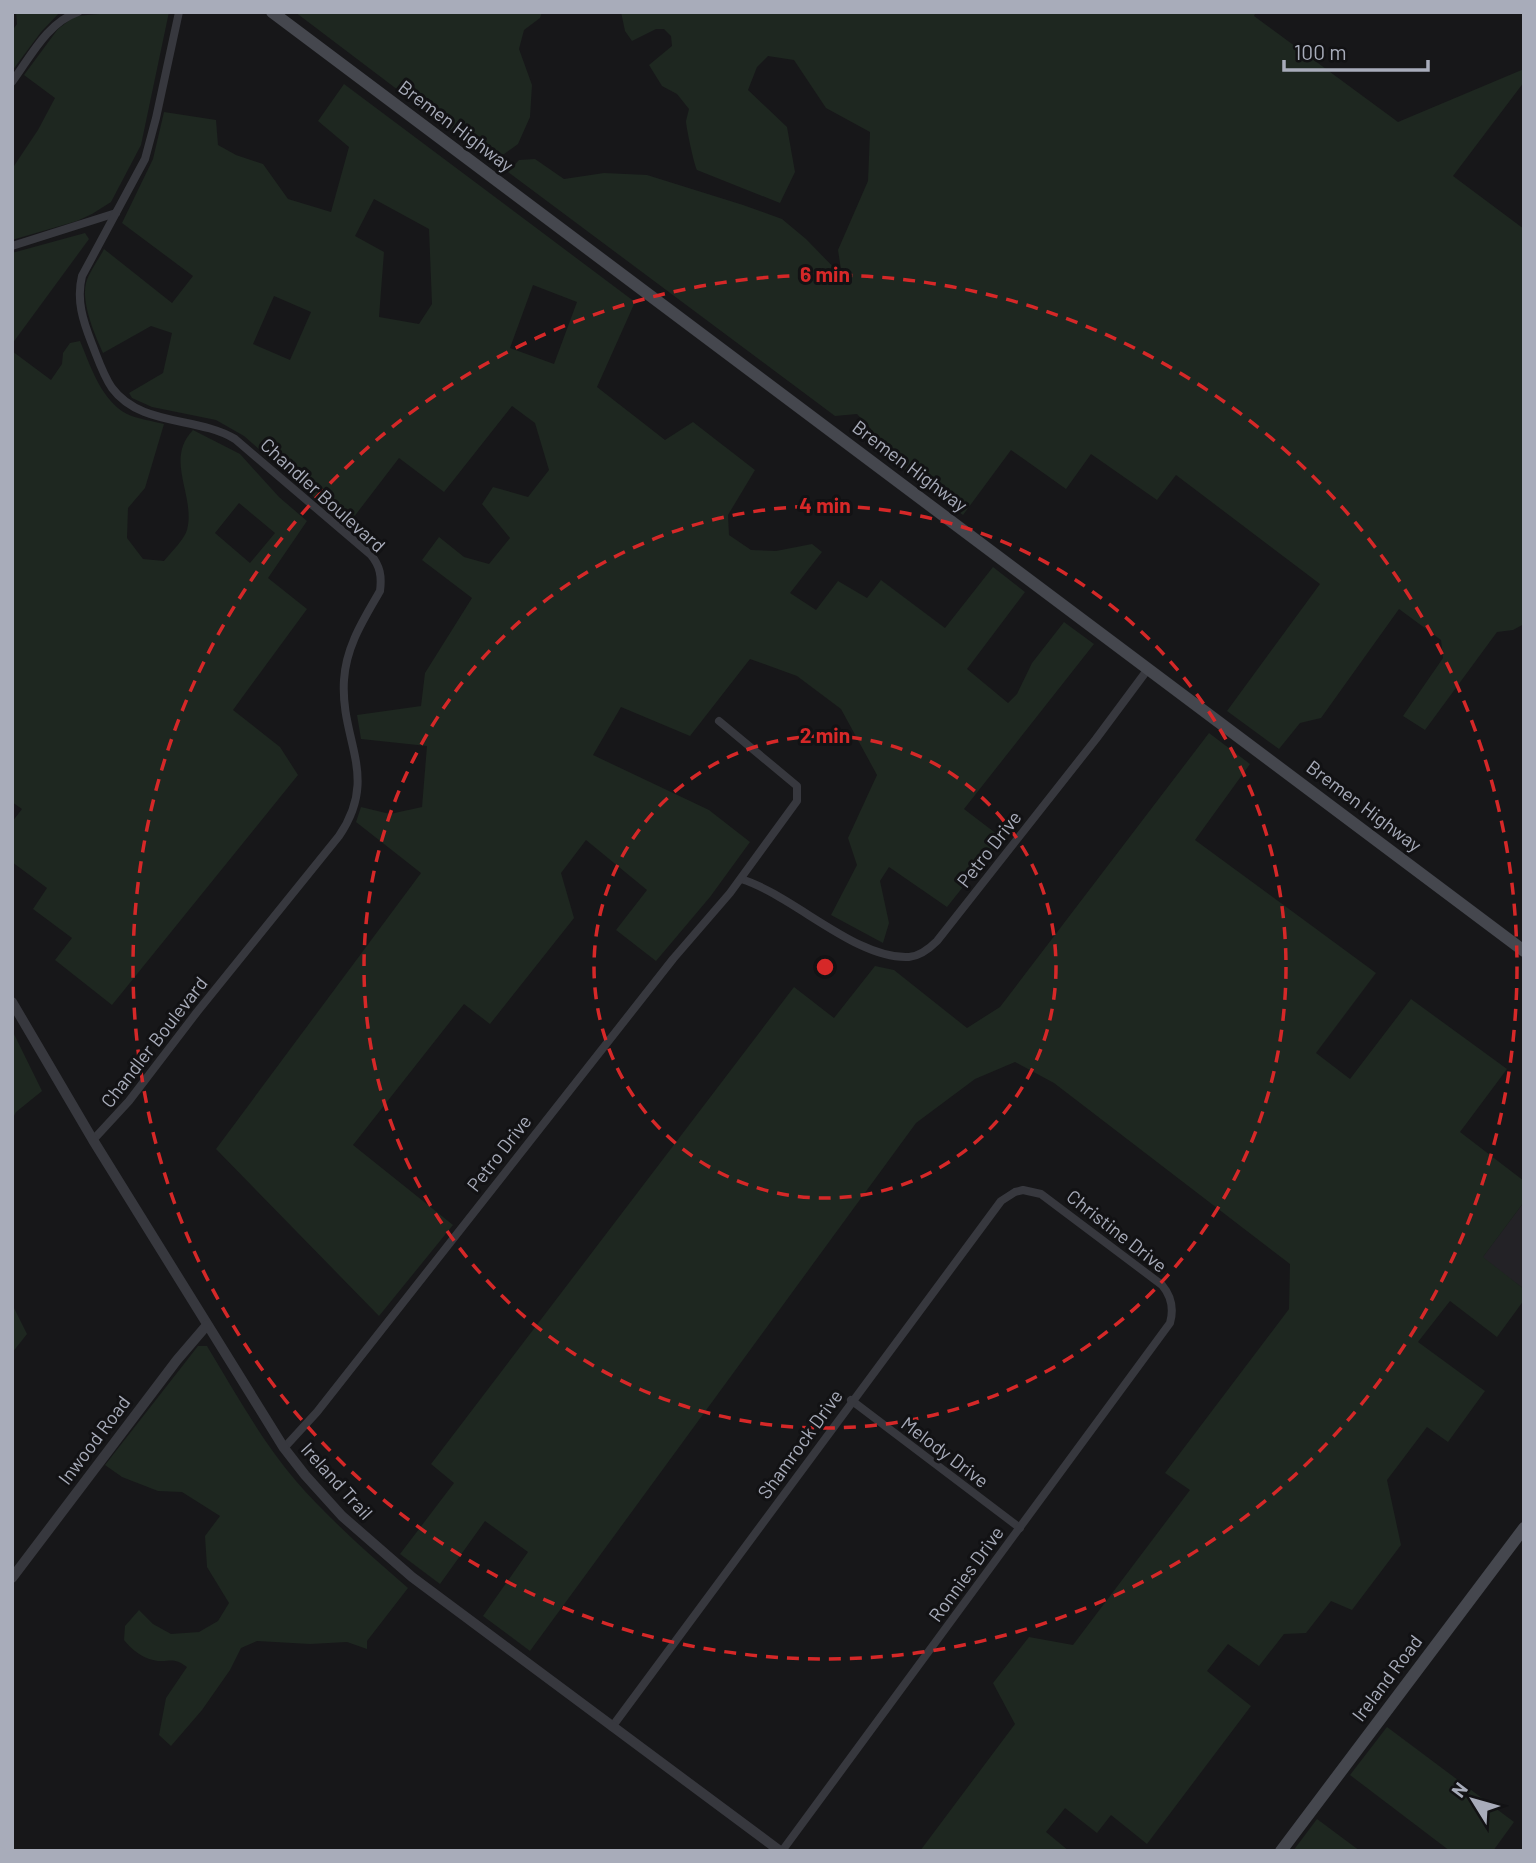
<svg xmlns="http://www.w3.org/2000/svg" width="1536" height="1863" font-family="Barlow,sans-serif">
<rect width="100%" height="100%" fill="#171719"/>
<!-- built -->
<polygon fill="#232226" points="1524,1202 1524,1289 1482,1258"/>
<!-- green -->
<g fill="#1e2720" fill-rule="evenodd">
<polygon points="16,12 60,12 41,32 12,71 12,31 17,24"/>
<polygon points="123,12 169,12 141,145 111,202 92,214 77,221 12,240 12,169 38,130 55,98 24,75 58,29 75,16"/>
<polygon points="295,12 542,12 540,18 524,30 519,49 532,85 530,117 518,144 493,162"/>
<path d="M621,12H1256L1254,16L1398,122L1524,69V82L1453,176L1524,229V624L1513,630L1497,632L1425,730L1403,716L1443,658L1441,640L1399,609L1321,718L1300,723L1279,749L1227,711L1320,584L1176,475L1157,500L1091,454L1066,489L1011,450L963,515L878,449L871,429L857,414L835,416L508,172L519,160L535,159L564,179L604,173L647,175L743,205L782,219L806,239L842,276L838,250L868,181L870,132L826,108L794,60L768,56L757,67L748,90L787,127L795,172L780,203L697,170C694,164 686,127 686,121C687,117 688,113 689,109L677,94L662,86L649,65L672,46L671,36L664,29H656L632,41L625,31Z"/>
<path d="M344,84L635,302L597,387L665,440L693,422L755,470L728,515L729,535L751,550L776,551L812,544L822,552L790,593L816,610L838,581L867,598L881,580L945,628L993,567L1025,592L967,669L1008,703L1017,694L1032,663L1064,622L1094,644L964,809L1002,838L947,907L889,867L880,881L889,923L883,943L831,915L857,865L848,838L877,775L841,709L797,676L750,659L690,736L621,707L593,755L709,810L750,842L710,897L656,961L616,930L647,890L586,840L561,873L574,918L490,1024L464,1004L353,1145L453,1225L379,1316L216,1149L421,873L356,822L361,807L390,814L422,807L427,746L361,739L357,715L421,706L425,673L472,598L422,560L439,537L464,557L489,564L510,538L482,504L493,487L528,497L549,470L535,423L512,406L444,492L399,458L347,526L244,436L216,420L152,407L132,398L129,393L163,373L172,333L151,326L103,353C95,335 81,303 86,283C89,272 99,259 104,249L172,303L193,276L122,223L153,159L164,112L216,120L218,145L236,155L263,164L288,199L331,212L349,147L318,121ZM374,199L429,229L432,304L419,324L379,317L384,252L355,236ZM533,285L577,302L554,364L510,348ZM274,296L311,312L290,360L253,344Z"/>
<polygon points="85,233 89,239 12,344 12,253"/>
<path d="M80,341C91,367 101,400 127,414C137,419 153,421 164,424L145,488L128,508L127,538L143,559L164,561C171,552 184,540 187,530C196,496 164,460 193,430L240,454L279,497L307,521L268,578L307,609L233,710L280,747L298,775L112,1005L55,960L72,938L33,909L47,888L12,862V822L22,809L12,802V351L51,380L62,364L63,353L70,343ZM239,503L275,533L250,563L215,533Z"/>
<polygon points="1209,733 1250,764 1195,840 1376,973 1316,1053 1350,1079 1411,999 1507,1069 1460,1132 1524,1181 1524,1202 1483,1257 1524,1289 1524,1300 1497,1337 1450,1301 1418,1342 1485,1391 1448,1442 1427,1427 1387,1480 1401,1545 1352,1610 1331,1601 1306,1633 1284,1634 1259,1666 1228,1644 1207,1671 1251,1706 1147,1844 1111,1815 1097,1833 1065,1808 1046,1832 1069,1851 920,1851 1015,1724 993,1683 1029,1637 1073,1645 1190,1490 1165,1473 1289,1309 1290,1264 1054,1083 1015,1062 975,1079 916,1123 530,1651 483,1616 528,1552 485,1521 440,1584 400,1554 454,1483 431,1464 794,987 834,1018 875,966 894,970 967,1028 1000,1007"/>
<polygon points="12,1030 42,1091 16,1112 12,1120"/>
<polygon points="12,1304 27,1334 12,1353"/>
<path d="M198,1346H207C235,1392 261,1440 296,1481C330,1520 369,1554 408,1588L367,1641V1649L347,1642L310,1644L257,1641L241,1648L230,1670L202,1710L171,1746L159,1735L166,1698L187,1667C171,1655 169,1664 153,1660C141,1657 131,1649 124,1640L125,1626L139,1610L153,1624L171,1634L199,1632L218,1621L229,1603L207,1567L205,1536L220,1516L182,1492L158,1491L122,1477L105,1465Z"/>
<polygon points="1387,1727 1514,1822 1493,1851 1450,1851 1350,1775"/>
<polygon points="1317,1819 1360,1851 1293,1851"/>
</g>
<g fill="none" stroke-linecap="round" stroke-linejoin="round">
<!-- minor -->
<g stroke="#37383e" stroke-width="8">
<path d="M12,82C31,56 47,23 78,12"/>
<polyline points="12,246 116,213"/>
<path d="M741,879C793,895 856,960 909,957C920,956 929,949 937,941L1096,739L1148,669"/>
<path d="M93,1140L129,1101L197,1012L339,836C380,776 340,741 344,680C346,646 364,619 380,591C382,576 380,566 371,555L235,439C197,416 141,427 112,388C103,375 98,359 92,344C83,321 76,300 82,276L145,159L156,118L179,12"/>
<polyline points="851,1400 1020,1528"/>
<polyline points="284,1448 317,1412 673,959 730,893 797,801 797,786 719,721"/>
<path d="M612,1727L1001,1201L1015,1192L1023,1190L1041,1194L1162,1285C1172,1297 1174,1309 1170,1323L782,1851"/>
</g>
<!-- tertiary -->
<g stroke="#37383e" stroke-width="10">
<polyline points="12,1002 93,1140 284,1448 305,1475 342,1516 412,1577 780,1851"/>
<polyline points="12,1578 177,1360 207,1325"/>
</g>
<!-- secondary -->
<g stroke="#45474e" stroke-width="12">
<polyline points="272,12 1524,951"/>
<polyline points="1281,1851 1524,1528"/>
</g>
</g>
<!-- distance rings -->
<g fill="none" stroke="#d62828" stroke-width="3.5" stroke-dasharray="12 9">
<circle cx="825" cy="967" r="231"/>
<circle cx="825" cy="967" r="461"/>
<circle cx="825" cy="967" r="692"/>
</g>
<g text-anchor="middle" stroke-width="6" stroke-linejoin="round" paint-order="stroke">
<!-- street labels -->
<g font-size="19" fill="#a8acba" stroke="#121214">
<text transform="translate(456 126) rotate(37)" y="7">Bremen Highway</text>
<text transform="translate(910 466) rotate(37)" y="7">Bremen Highway</text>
<text transform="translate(323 495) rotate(42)" y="7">Chandler Boulevard</text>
<text transform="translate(1364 806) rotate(37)" y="7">Bremen Highway</text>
<text transform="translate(989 849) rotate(-52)" y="7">Petro Drive</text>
<text transform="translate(154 1042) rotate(-52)" y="7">Chandler Boulevard</text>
<text transform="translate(499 1153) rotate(-52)" y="7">Petro Drive</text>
<text transform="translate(1117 1231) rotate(38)" y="7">Christine Drive</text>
<text transform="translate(94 1440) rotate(-53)" y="7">Inwood Road</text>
<text transform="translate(800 1444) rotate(-54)" y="7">Shamrock Drive</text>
<text transform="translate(945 1452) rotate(37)" y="7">Melody Drive</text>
<text transform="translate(337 1481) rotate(48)" y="7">Ireland Trail</text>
<text transform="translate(966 1574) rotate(-54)" y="7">Ronnies Drive</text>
<text transform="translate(1387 1678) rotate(-53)" y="7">Ireland Road</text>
</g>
</g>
<circle cx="825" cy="967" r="10" fill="#d62828" stroke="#121214" stroke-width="3.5"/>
<g font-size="21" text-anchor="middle" font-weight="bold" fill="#d62828" stroke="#121214" stroke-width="6" stroke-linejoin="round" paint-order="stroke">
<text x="825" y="282">6 min</text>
<text x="825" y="513">4 min</text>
<text x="825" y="743">2 min</text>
</g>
<!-- border -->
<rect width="1536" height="1863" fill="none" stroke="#a8acba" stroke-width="28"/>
<!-- north arrow -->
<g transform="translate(1473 1800) rotate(307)" stroke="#121214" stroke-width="5" paint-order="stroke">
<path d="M0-5L12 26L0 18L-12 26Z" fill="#a8acba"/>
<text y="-10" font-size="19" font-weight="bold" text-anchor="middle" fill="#a8acba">N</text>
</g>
<!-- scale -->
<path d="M1284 60v10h144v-10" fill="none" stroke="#a8acba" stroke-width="3.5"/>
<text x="1294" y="60" font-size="21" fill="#a8acba" stroke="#121214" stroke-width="5" paint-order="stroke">100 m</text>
</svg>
